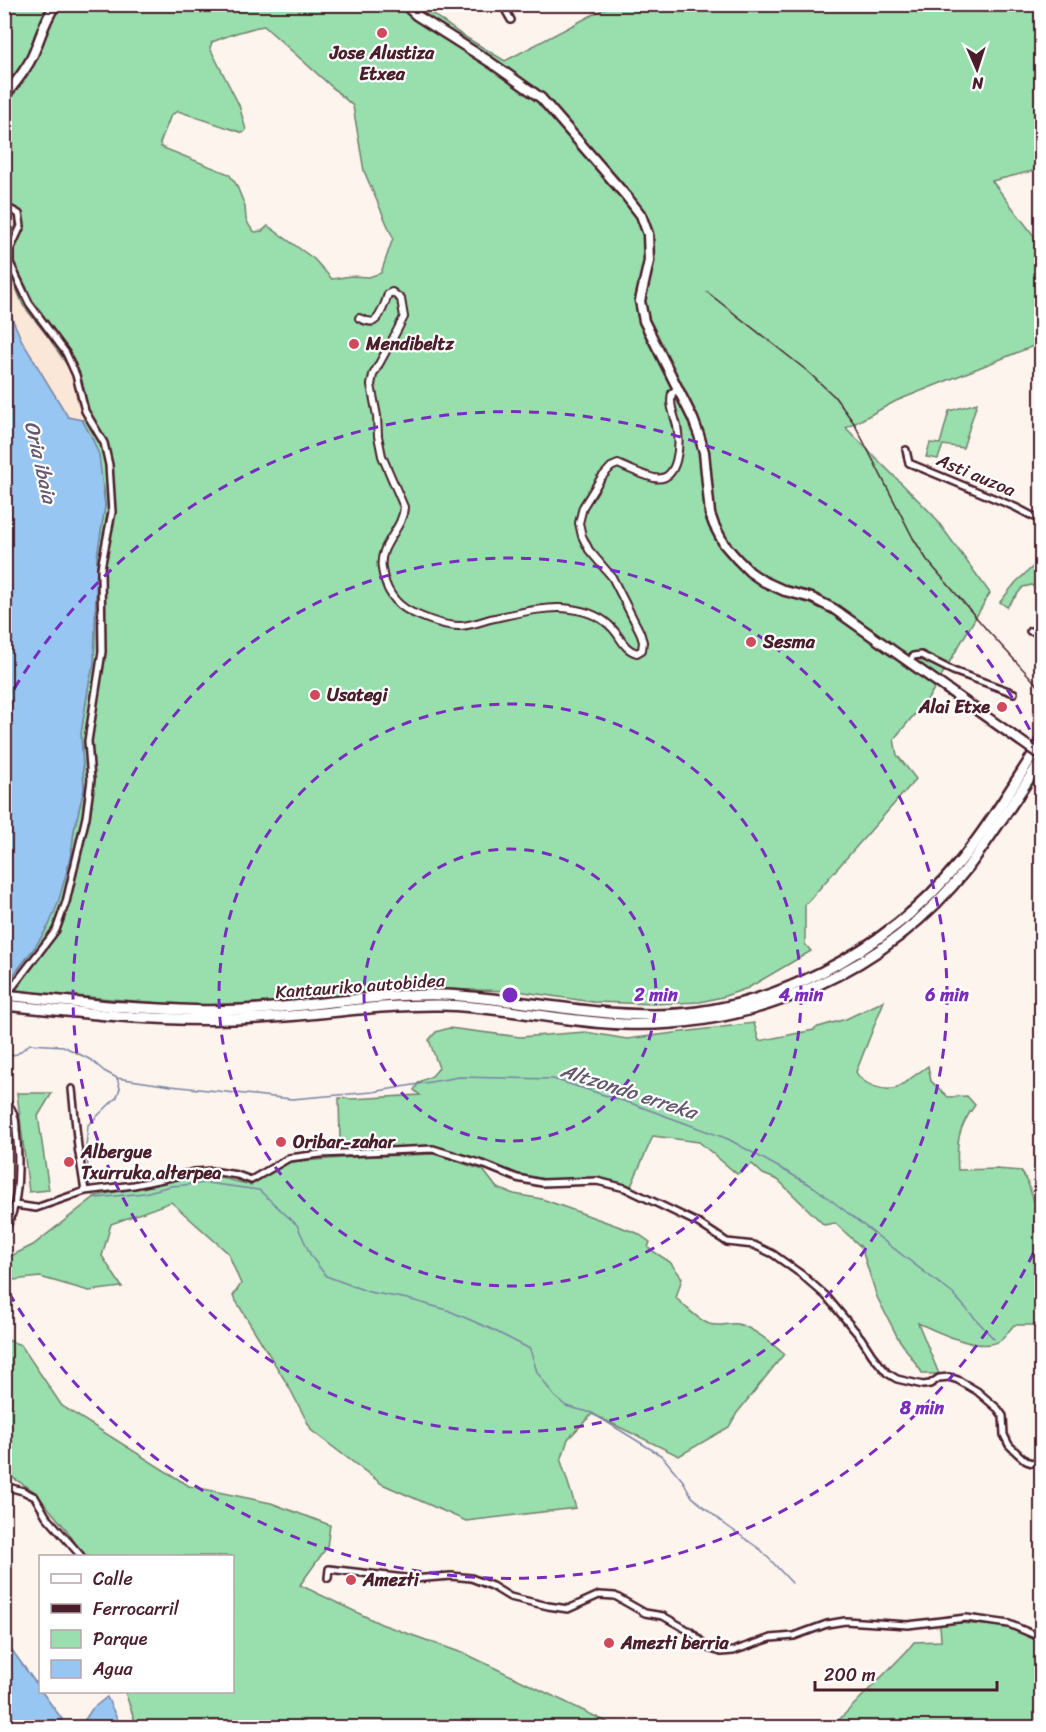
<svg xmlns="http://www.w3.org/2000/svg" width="1046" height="1732" font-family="Sriracha,sans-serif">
<rect width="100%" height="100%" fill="#fdf4ed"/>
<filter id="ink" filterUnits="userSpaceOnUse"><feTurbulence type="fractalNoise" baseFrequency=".0167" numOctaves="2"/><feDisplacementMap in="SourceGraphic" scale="12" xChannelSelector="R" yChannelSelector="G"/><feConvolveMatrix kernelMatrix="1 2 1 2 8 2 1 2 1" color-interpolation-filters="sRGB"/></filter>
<g filter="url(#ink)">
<!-- built -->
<g fill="#fbe7d7">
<polygon points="5,211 16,216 17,224 15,232 5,253"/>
<polygon points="4,261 23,305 49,338 73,374 85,419 82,420 68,417 22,341 5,302"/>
</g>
<!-- green -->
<g fill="#98dfad" stroke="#717f6c" stroke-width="1.5" fill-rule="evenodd">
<path d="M4,5H420L462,35L505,61L611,5H1041V169L992,181L1041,245V343L896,401L846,428L933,515L990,593L929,697L894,739L897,755L916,779L805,905V944L811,951L748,988L722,997L700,1002L654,1004L593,1002L517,991L392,988L313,1000L194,1006L5,990V986L35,947L49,925L71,856L74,830L84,789L81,733L89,683L94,663L97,556L105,506L104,489L92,438L82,420L85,419L73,374L49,338L23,305L5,261C5,244 19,235 15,216L5,211ZM264,26L353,106L364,171L393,238L381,273L369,277L351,276L332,279L314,259L268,226L262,231L255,232L250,227L246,219L245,206L236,184L229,174L161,147L160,143L171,115L178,111L243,133L246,130L239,105L210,48L212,42C230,35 245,29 264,26Z"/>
<polygon points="977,403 963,448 943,445 938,459 926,457 930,443 940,444 949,411"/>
<polygon points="1036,564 1039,564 1041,571 1041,598 1032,585 1023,587 1007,607 1000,602 1016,582"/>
<path d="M884,1001L856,1072C863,1085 883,1092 897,1088L928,1066L931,1081L948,1097L967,1096L975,1105C958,1128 956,1142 958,1170L996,1169L1021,1171L1027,1180L1041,1223V1325H1014C1010,1329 1006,1336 1001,1340C982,1354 938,1332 918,1323L939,1374H923L898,1338L877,1297L861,1247L835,1223L824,1225L778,1180L763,1174L752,1164L737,1174L699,1142L653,1136L631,1186L598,1178L553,1180L536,1178L515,1173L488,1162L432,1145L362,1149L340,1140L339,1098L352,1099L420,1095L414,1090L419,1082L432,1076L439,1068L429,1040L436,1032L449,1028L520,1037L585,1032L627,1039L754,1023L759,1041L814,1030L815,1028L846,1019Z"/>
<polygon points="17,1093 52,1093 38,1116 49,1190 29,1192"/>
<path d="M434,1154L483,1170L497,1188L514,1194L542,1199L637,1233L650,1242L648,1248L670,1262L682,1278L676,1298C686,1307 697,1319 709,1324C720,1327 727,1323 737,1324C751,1326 774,1345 784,1354L737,1413L729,1427L679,1456L592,1414L568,1439L561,1461L576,1508L466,1521L382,1484L312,1431L289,1387L233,1296L241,1284L228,1253L171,1202L111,1224L102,1256L122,1287L89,1291L40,1277L5,1281V1259L33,1245L96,1196L179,1179L222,1178L251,1185L290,1162L355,1157Z"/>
<polygon points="5,1339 21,1345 62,1406 189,1486 271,1503 330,1525 327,1547 300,1585 381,1624 468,1655 617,1727 137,1727 125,1692 232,1692 232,1556 84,1556 66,1529 34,1491 5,1473 5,1428 11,1398 5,1377"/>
<polygon points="959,1623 1010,1627 1041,1642 1041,1727 832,1727 906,1652 914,1642 941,1641 940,1625"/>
</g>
<!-- water -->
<g fill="#97c6f2" stroke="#7883a2" stroke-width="1.5">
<polygon points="5,302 22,341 68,417 82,420 92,438 99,455 105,506 97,556 94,663 89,683 81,733 84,789 74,830 71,856 58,903 49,925 35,947 5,986"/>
<polygon points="4,1639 40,1689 40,1692 42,1692 62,1719 61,1727 5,1727"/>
<polygon points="107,1697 121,1727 80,1727 92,1709"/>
</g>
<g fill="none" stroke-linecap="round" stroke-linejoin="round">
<!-- stream -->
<g stroke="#7883a2" stroke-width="1.5">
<polyline points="4,1057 17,1054 30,1044 63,1046 91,1060 104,1071 117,1078 171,1086 292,1099 373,1092 459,1077 553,1079 633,1104 728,1139 814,1187 953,1294 994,1339"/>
<polyline points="90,1187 86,1147 88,1125 117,1097 120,1088 117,1078"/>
<polyline points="91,1194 97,1198 144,1193 171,1186 207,1183 259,1190 297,1225 311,1256 326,1276 369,1292 408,1299 447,1310 489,1328 530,1349 537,1372 554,1396 566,1406 592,1413 662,1456 683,1481 692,1497 723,1523 761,1550 792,1583"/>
</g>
<defs>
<g id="minor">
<polyline points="502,4 511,20"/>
<polyline points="4,206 19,214 21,226 10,250 10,263 29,303 66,353 76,375 85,411 104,443 109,465 112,512 101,568 102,652 88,741 91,780 86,817 66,902 56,930 11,989 4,1014"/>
<polyline points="906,450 909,463 1015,507 1042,521"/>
<polyline points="1030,631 1042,632"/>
<polyline points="910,662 913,656 921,655 953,671 1014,693"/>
<polyline points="72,1089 78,1147 85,1191"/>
<path d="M4,1100C8,1104 13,1110 14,1116C16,1120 16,1125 16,1130C19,1156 21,1208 4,1230"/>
<polyline points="15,1205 36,1208 85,1191 134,1185 195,1172 212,1171 237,1175 251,1180 289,1158 321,1154 433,1149 485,1165 517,1178 542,1183 597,1181 625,1188 698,1223 727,1242 754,1245 773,1254 801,1274 826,1296 861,1338 872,1355 887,1373 897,1379 923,1385 930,1384 939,1378 949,1377 958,1380 977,1391 998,1409 1003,1416 1004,1435 1009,1445 1017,1453 1026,1461 1032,1463 1042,1461"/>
<polyline points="4,1486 23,1491 35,1497 46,1516 81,1556"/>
<polyline points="328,1578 329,1569 413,1579 451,1576 471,1578 492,1586 510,1597 548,1606 568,1609 599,1595 615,1596 645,1613 663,1616 691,1632 708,1648 721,1652 733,1651 771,1638 794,1636 827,1624 845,1621 908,1625 966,1618 1009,1624 1042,1638"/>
</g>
<path id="tertiary" d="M359,318C364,320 369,323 374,321C380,318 386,301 388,294L392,292L401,299L404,317L390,344L373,375L371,385L377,416L378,436L382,456L404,507C403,530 378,544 382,569C385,589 395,604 411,612C426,619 443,626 459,626C470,626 480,622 490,619C514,614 548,605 571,609C586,611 602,617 612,628C621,637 623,649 637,653L642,650L643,642L640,632L612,577L589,550L582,536L579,523L583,507L601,478L611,467L618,464C629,469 642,475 654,478C680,483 680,442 677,426C674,414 669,405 672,393L678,389"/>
<g id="trunk">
<polyline points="404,4 416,15 490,62 541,98 627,197 641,215 648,234 649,261 640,301 644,321 693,419 699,435 704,452 710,514 714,525 724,544 737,559 750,572 763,581 785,591 812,598 834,609 1029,747"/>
<path d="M4,97C14,84 25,72 32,57C40,40 44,20 56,4"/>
</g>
<g id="motorway">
<path d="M108,1006C159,1009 209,1013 260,1009C321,1005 382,993 444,995C514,998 583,1015 653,1015C767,1015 888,951 959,863C990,825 1015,782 1042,741"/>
<path d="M107,1015C157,1019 208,1021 259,1018C319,1015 380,1004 441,1005C502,1006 562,1022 623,1024C754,1029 887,971 968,867C994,832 1018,795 1042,759"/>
</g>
</defs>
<!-- minor casing -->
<use href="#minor" stroke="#4a1f2b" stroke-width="10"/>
<!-- tertiary casing -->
<use href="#tertiary" stroke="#4a1f2b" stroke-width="10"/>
<!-- trunk casing -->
<use href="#trunk" stroke="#4a1f2b" stroke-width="13"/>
<!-- motorway casing -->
<use href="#motorway" stroke="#4a1f2b" stroke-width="14"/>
<!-- minor -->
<use href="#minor" stroke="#fff" stroke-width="5"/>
<!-- tertiary -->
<use href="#tertiary" stroke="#fff" stroke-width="6"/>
<!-- trunk -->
<use href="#trunk" stroke="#fff" stroke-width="8"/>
<!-- motorway -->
<use href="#motorway" stroke="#fff" stroke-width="9"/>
<!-- rail -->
<polyline stroke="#4a1f2b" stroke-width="1.5" points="707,292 806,370 834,396 854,423 913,538 927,560 987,630 1042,690"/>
<defs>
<polyline id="trunk-bridge" points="1029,747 1042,756"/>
<g id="motorway-bridge">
<polyline points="4,995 108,1006"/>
<polyline points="4,1005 107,1015"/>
</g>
</defs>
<!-- trunk-bridge casing -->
<use href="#trunk-bridge" stroke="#4a1f2b" stroke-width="13" stroke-linecap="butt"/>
<!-- motorway-bridge casing -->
<use href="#motorway-bridge" stroke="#4a1f2b" stroke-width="14" stroke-linecap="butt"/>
<!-- trunk-bridge -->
<use href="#trunk-bridge" stroke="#fff" stroke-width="8"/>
<!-- motorway-bridge -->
<use href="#motorway-bridge" stroke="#fff" stroke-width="9"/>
</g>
</g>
<!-- distance rings -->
<g fill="none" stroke="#7b2cbf" stroke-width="3" stroke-dasharray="10 8">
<circle cx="510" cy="995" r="146"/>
<circle cx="510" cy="995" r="291"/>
<circle cx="510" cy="995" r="437"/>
<path d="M1041 1237A583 583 0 0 1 5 1286M5 704A583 583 0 0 1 1041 753"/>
</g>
<!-- markers -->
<g fill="#d1495b" stroke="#fff" stroke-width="2">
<circle cx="382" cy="33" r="6"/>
<circle cx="354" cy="344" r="6"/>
<circle cx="751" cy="642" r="6"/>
<circle cx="315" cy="695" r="6"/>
<circle cx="1002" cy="707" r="6"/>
<circle cx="281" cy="1142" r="6"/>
<circle cx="69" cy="1162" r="6"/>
<circle cx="351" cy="1580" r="6"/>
<circle cx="609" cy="1643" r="6"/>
</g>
<g text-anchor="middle" stroke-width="4.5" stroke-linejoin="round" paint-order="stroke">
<!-- poi labels -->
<g font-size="18" font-weight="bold" fill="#4a1f2b" stroke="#fff" text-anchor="start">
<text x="382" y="59" text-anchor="middle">Jose Alustiza<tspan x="382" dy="21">Etxea</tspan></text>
<text x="366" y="350">Mendibeltz</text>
<text x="763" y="648">Sesma</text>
<text x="327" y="701">Usategi</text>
<text x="990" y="713" text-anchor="end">Alai Etxe</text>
<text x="293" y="1148">Oribar-zahar</text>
<text x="81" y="1158">Albergue<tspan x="81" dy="21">Txurruka alterpea</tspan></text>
<text x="363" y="1586">Amezti</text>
<text x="621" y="1649">Amezti berria</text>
</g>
<!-- street labels -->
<g font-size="18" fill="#4a1f2b" stroke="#fff">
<text transform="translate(976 475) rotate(23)" y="6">Asti auzoa</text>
<text transform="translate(360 986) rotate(-4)" y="6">Kantauriko autobidea</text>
</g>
<!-- water labels -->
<g font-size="20" font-style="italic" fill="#655971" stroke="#fff">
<text transform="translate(41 462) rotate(77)" y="7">Oria ibaia</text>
<text transform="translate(629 1091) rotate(18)" y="7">Altzondo erreka</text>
</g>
</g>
<circle cx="510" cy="995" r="9" fill="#7b2cbf" stroke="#fff" stroke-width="3"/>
<g font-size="18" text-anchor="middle" font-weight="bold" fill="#7b2cbf" stroke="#fff" stroke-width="4.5" stroke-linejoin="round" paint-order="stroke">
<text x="656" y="1001">2 min</text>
<text x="801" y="1001">4 min</text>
<text x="947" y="1001">6 min</text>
<text x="922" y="1414">8 min</text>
</g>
<!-- margin -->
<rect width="1046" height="1732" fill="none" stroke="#fff" stroke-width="24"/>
<rect x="12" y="12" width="1022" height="1708" fill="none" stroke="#4a1f2b" stroke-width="2" filter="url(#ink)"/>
<!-- legend -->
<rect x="39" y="1555" width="195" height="138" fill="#ffffff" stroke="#b7a5aa" stroke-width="1.5"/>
<rect x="51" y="1574" width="30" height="9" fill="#ffffff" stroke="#b7a5aa" stroke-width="1.5"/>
<text x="93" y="1585" font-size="18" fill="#4a1f2b">Calle</text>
<rect x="51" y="1604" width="30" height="9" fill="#4a1f2b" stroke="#b7a5aa" stroke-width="1.5"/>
<text x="93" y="1615" font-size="18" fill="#4a1f2b">Ferrocarril</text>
<rect x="51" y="1630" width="30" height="18" fill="#98dfad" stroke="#b7a5aa" stroke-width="1.5"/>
<text x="93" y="1645" font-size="18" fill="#4a1f2b">Parque</text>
<rect x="51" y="1660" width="30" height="18" fill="#97c6f2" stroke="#b7a5aa" stroke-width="1.5"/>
<text x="93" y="1675" font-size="18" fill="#4a1f2b">Agua</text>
<!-- north arrow -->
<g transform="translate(977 69) rotate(177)" stroke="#ffffff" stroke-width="4.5" paint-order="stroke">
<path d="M0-4.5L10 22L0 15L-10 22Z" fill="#4a1f2b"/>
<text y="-9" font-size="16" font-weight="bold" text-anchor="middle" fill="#4a1f2b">N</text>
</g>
<!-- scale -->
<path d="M815 1681v9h182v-9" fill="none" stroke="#4a1f2b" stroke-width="3"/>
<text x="824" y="1681" font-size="18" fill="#4a1f2b" stroke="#ffffff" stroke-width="4.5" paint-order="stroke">200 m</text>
</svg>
